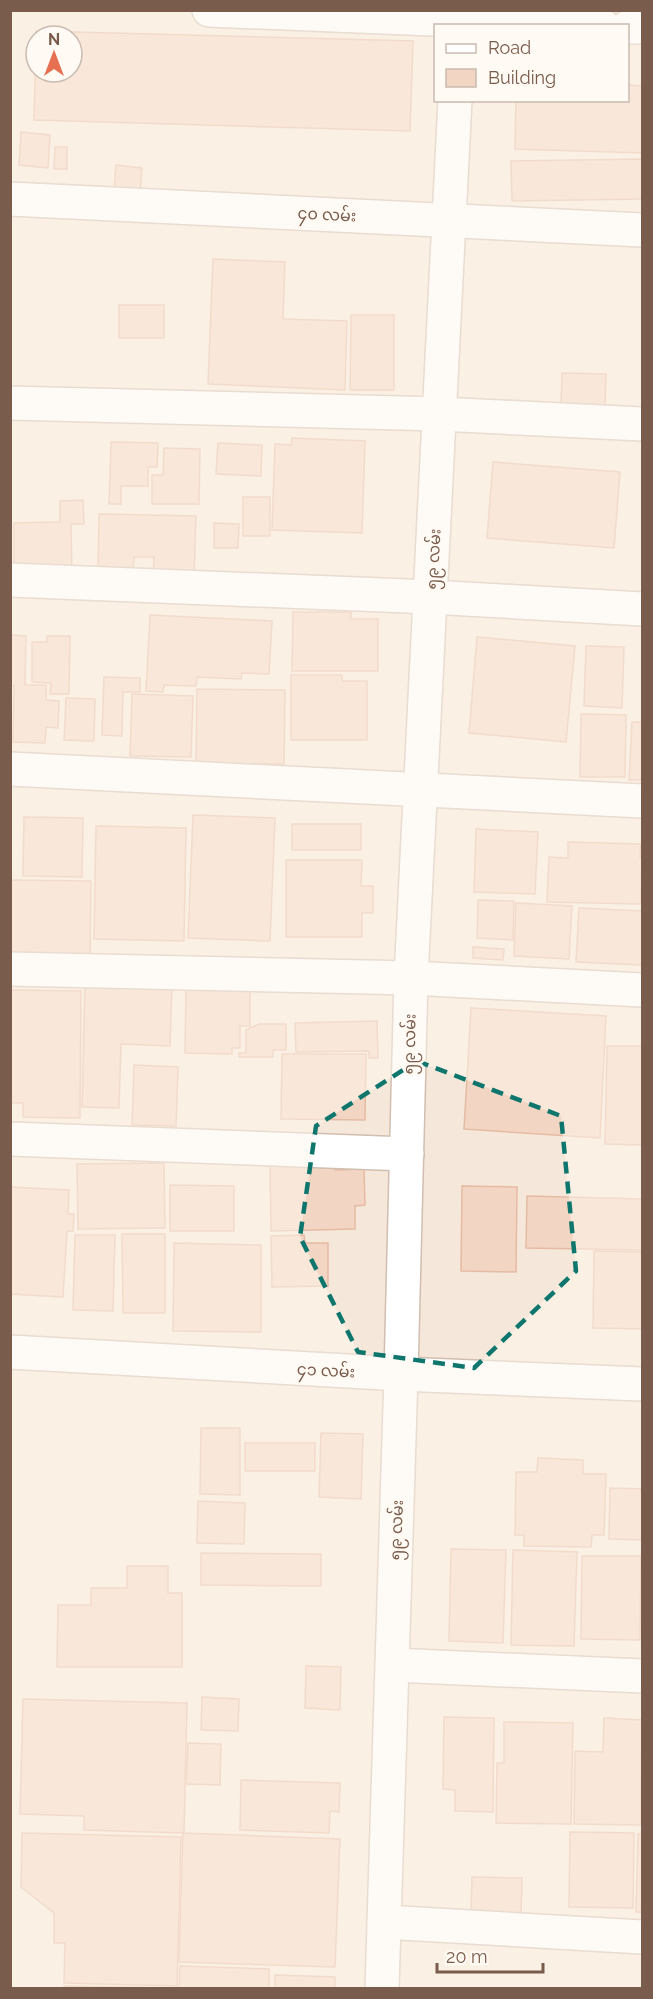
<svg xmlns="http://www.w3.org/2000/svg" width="653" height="1999" font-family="Raleway,'Noto Sans Myanmar',sans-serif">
<rect width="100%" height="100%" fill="#fdf6ec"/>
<!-- residential -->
<path fill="#f5e8da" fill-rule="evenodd" d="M11,11H642V1988H11ZM436,26H628V100H436ZM36,36H72V72H36Z"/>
<!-- building -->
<g fill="#f3d5c3" stroke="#e6bba3" stroke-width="1.5" fill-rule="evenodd">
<path d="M36,31L413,41L410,131L34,120ZM36,36H72V72H36Z"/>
<polygon points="628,85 642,86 642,153 515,149 516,100 628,100"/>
<polygon points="21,132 50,135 48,168 19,165"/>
<polygon points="55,147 67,147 67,169 54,169"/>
<polygon points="642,159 642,199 512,201 511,161"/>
<polygon points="116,165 142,168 140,192 114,190"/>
<polygon points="213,259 285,262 283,319 347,321 345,390 208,384"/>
<rect x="119" y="305" width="45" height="33"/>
<polygon points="351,315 394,315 394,390 350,390"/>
<polygon points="562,373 606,374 605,406 561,405"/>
<polygon points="292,438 365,441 362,533 272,530 275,444 291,445"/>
<polygon points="111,442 158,443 157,467 148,467 148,486 121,486 121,504 109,504"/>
<polygon points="218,443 262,445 261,476 216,474"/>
<polygon points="164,448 200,449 199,504 152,504 152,475 163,475"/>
<polygon points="493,462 620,472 614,548 487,538"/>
<rect x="243" y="497" width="27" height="39"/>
<polygon points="83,500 84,524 71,524 72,578 14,578 14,523 60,522 60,501"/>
<polygon points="99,514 196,516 194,579 153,578 154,557 134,557 133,572 98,571"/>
<polygon points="214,523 239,524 238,548 214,548"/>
<polygon points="293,612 351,612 351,619 378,619 378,671 292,671"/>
<polygon points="150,615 272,621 269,674 242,673 241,679 197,677 196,686 164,685 163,692 146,691"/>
<polygon points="10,635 26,636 25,685 46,685 46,700 59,701 58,728 46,727 45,743 13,742 14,686 10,686"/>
<polygon points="47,636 70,636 69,694 50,694 51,683 32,682 32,642 47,642"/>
<polygon points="477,637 575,646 566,742 469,733"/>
<polygon points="586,646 624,647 622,708 584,706"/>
<polygon points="291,675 342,675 342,681 367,681 367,740 291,740"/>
<polygon points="104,677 140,678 140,692 123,692 122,736 102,735"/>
<polygon points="197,689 285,690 284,764 196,764"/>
<polygon points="132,694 193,696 191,757 130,756"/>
<polygon points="66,698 95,699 94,741 64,740"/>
<polygon points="581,714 626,715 625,777 580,777"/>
<polygon points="632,722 642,722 642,780 629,780"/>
<polygon points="193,815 275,818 270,941 188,938"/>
<polygon points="24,817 83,818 82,877 23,876"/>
<rect x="292" y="824" width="69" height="26"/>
<polygon points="96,826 186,828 184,941 94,939"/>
<polygon points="476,829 538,832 535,894 474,892"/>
<polygon points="568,842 641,844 640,857 642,857 641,904 547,902 549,857 568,858"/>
<polygon points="286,860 362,860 361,886 373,886 373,913 362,913 362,937 286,937"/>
<polygon points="10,880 91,881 90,964 10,963"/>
<polygon points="478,900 514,901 513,940 477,938"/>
<polygon points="516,903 572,906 569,959 514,956"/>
<polygon points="579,908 642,911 642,965 576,962"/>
<polygon points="473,947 504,949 503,960 473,958"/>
<polygon points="85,983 172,985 170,1046 121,1044 119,1108 82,1107"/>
<polygon points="186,989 250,990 250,1026 240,1026 240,1048 232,1048 232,1054 185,1053"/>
<polygon points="11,990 81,991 80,1118 23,1117 23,1103 10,1103"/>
<polygon points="471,1008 606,1016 600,1138 464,1129"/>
<polygon points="377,1021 378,1058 369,1058 369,1051 296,1052 295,1023"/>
<polygon points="259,1024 286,1024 286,1050 273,1050 273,1057 239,1057 239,1053 246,1053 246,1030"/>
<polygon points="607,1046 642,1046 642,1145 605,1144"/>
<polygon points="282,1054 366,1054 365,1120 281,1119"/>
<polygon points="134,1065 178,1067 176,1126 132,1125"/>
<polygon points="327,1161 336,1170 364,1169 365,1205 355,1206 355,1229 271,1231 270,1162"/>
<polygon points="164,1163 165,1228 78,1229 77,1164"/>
<polygon points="170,1185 234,1186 234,1231 170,1231"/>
<polygon points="462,1186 517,1187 516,1272 461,1271"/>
<polygon points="10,1187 69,1190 68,1214 74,1214 73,1231 67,1231 63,1297 10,1294"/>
<polygon points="527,1196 642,1199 642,1250 526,1248"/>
<polygon points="122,1234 165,1234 165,1313 123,1313"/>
<polygon points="75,1235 115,1235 113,1311 73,1310"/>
<polygon points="304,1235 305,1243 328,1243 328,1286 272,1287 271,1236"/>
<polygon points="174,1243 261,1245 261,1332 173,1331"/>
<polygon points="594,1251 642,1252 642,1329 593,1328"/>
<polygon points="201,1428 240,1428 240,1495 200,1494"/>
<polygon points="321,1433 363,1434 361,1499 319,1497"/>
<rect x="245" y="1443" width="70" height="28"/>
<polygon points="538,1458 583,1460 583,1474 606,1474 604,1535 592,1535 591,1547 524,1546 524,1535 515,1535 516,1472 537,1472"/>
<polygon points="610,1488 642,1489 642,1540 609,1539"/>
<polygon points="198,1501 245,1503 244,1544 197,1543"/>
<polygon points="451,1549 506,1550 503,1643 449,1641"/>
<polygon points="513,1550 577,1552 574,1646 511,1645"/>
<polygon points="201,1553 321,1554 321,1586 201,1585"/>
<polygon points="582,1556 641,1556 640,1640 581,1639"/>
<polygon points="127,1566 168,1566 168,1593 182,1593 182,1667 57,1667 58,1605 91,1605 91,1588 127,1588"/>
<polygon points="306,1666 341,1667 340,1710 305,1708"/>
<polygon points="202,1697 239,1699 238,1731 201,1730"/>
<polygon points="23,1699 187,1703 184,1833 84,1830 84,1816 20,1814"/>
<polygon points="444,1717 494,1718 493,1812 455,1811 455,1790 443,1789"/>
<polygon points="604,1718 642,1720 641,1825 574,1824 575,1751 603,1752"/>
<polygon points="504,1722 573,1723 571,1824 496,1823 497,1763 504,1763"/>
<polygon points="188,1743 221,1744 220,1785 186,1784"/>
<polygon points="241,1780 340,1783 339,1812 330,1811 329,1833 240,1830"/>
<polygon points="570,1832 634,1833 633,1908 569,1907"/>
<polygon points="22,1833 181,1837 177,1986 64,1983 65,1943 54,1943 54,1913 21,1887"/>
<polygon points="183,1833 340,1839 335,1967 179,1962"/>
<polygon points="638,1834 642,1834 642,1912 636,1912"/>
<polygon points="472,1877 522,1878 521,1915 471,1914"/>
<polygon points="180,1966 269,1969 269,1988 179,1988"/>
<polygon points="275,1975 335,1977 335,1988 275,1988"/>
<polygon points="64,1986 171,1988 64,1988"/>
</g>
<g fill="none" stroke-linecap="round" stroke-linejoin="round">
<defs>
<g id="minor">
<polyline points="209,10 603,26"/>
<polyline points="628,27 642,27"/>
<polyline points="10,199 642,230"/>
<polyline points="10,403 440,414 642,424"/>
<polyline points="10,580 431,597 642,609"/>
<polyline points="10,769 642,801"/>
<polyline points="10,969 411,978 642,990"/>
<polyline points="10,1139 407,1154"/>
<polyline points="10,1352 401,1374 642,1384"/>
<polyline points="392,1665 642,1676"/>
<polyline points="384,1922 642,1937"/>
<polyline points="382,1988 401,1374 411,978 455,100"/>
</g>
</defs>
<!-- minor casing -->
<use href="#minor" stroke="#d1beb0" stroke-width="36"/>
<!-- minor -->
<use href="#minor" stroke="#fff" stroke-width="33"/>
</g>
<!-- marked area -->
<path d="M0 0H653V1999H0ZM417,1061L561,1116L576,1271L474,1368L358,1352L300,1237L316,1126Z" fill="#fdf6ec" fill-opacity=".55" fill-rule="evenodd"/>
<path fill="none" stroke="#0f766e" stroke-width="4.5" stroke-dasharray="12 8" stroke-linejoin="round" d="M417,1061L561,1116L576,1271L474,1368L358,1352L300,1237L316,1126Z"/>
<g text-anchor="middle" stroke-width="5" stroke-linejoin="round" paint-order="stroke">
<!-- street labels -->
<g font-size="16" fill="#7a5c4d" stroke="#fffaf3">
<text transform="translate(327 214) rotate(3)" y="6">၄၀ လမ်း</text>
<text transform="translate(433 559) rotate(-87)" y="6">၅၉ လမ်း</text>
<text transform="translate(409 1044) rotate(-89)" y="6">၅၉ လမ်း</text>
<text transform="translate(326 1370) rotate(3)" y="6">၄၁ လမ်း</text>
<text transform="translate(396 1530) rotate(-88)" y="6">၅၉ လမ်း</text>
</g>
</g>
<!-- border -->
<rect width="653" height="1999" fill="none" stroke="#7a5c4d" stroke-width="24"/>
<!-- legend -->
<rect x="434" y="24" width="195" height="78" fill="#fffaf3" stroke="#cabbb1" stroke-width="1.5"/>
<rect x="446" y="44" width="30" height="9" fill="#ffffff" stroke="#cabbb1" stroke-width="1.5"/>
<text x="488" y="54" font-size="18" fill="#7a5c4d">Road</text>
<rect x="446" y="69" width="30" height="18" fill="#f3d5c3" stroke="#cabbb1" stroke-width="1.5"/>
<text x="488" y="84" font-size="18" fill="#7a5c4d">Building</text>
<!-- north arrow -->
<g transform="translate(54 54)"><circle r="28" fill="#fffaf3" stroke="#cabbb1" stroke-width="1.5"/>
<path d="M0-4.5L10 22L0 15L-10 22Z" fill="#e76f51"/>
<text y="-9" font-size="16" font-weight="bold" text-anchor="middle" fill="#7a5c4d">N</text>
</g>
<!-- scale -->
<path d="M437 1963v9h106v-9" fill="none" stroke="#7a5c4d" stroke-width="3"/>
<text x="446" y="1963" font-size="18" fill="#7a5c4d" stroke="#fffaf3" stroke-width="4.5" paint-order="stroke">20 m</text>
</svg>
